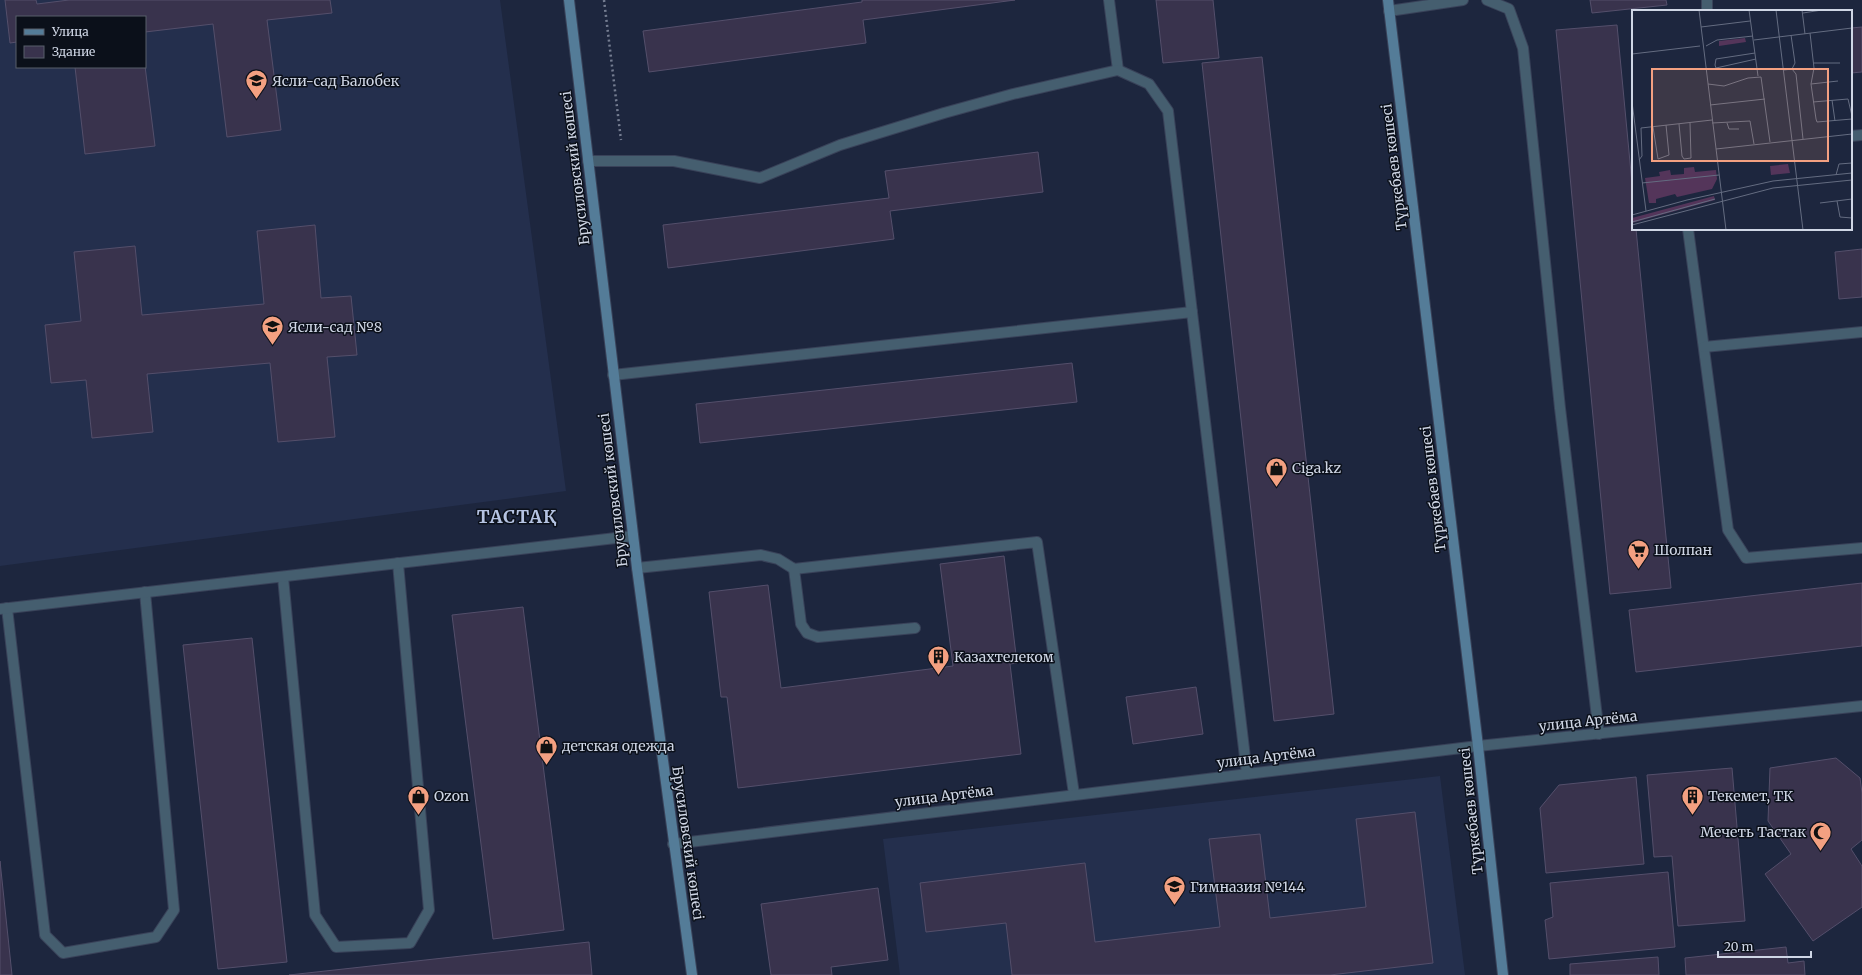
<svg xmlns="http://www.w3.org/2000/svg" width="1862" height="975" font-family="Merriweather,serif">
<rect width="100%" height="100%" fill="#1d263e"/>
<!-- built -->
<g fill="#242f4d" fill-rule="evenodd">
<path d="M0,0H500L566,491L0,566ZM17,17H145V67H17Z"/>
<polygon points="1440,776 1465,975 900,975 883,839"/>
</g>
<!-- building -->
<g fill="#39334d" stroke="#544f6b">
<polygon points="5,0 36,0 37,4 69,0 330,0 332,13 267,20 281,130 227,137 213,24 145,32 145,17 17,17 17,42 10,43"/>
<polygon points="862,0 1015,0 863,20 866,43 649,72 643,31 862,2"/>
<polygon points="1156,0 1213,0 1219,58 1163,63"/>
<polygon points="1590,0 1666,0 1667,5 1592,13"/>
<polygon points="1617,25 1633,194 1633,229 1636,229 1671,588 1610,594 1556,30"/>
<polygon points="1862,27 1862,72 1851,73 1851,28"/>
<polygon points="1262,57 1334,714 1274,721 1202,63"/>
<polygon points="145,66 155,146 85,154 75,67"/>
<polygon points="1038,152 1043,192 890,211 894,239 668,268 663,225 889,198 885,171"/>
<polygon points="315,225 321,298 351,296 357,355 327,357 335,437 278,442 270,363 147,374 153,432 92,438 86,380 51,383 45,325 81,321 74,252 135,246 142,315 264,304 257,231"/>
<polygon points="1862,249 1862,297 1839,299 1835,252"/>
<polygon points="1072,363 1077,402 700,443 696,404"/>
<polygon points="1004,556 1017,663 1010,664 1021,754 738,788 727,697 721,697 709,592 768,585 781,688 953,666 940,564"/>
<polygon points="1862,583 1862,646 1636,672 1629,610"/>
<polygon points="523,607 564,930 493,939 452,615"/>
<polygon points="252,638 287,962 218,969 183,645"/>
<polygon points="1196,687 1203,734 1133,744 1126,697"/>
<polygon points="1836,758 1860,778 1862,793 1862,840 1851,849 1862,866 1862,907 1813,941 1765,874 1791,854 1768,821 1770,768"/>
<polygon points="1732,768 1745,921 1678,926 1672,856 1654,857 1647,775"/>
<polygon points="1636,777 1644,864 1546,873 1540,808 1559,785"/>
<polygon points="1415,812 1433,963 1330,975 1012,975 1006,923 926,932 920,883 1085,863 1095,942 1220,927 1209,839 1260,834 1270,918 1366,907 1356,819"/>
<polygon points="0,861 12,975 0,975"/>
<polygon points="1668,872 1675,947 1549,959 1545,920 1553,917 1550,883"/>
<polygon points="878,888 888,960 831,967 832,975 771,975 761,904"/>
<polygon points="589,942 592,975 289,975"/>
<polygon points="1786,947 1788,963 1804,961 1805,975 1686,975 1685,958"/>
<polygon points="1658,957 1659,975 1570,975 1570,964"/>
</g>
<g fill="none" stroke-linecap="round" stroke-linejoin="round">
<defs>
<g id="lane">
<polyline points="1109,0 1118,70"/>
<polyline points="1487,0 1509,9 1523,48 1560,408 1599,734"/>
<polyline points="1707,0 1707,11"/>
<polyline points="1389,11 1463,0"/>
<polyline points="1851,136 1862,135"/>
<polyline points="588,161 674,161 760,178 840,145 944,113 1013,94 1118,70 1149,84 1168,111 1247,774"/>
<polyline points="1688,229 1728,530 1746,558 1862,548"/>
<polyline points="1704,347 1862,332"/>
<polyline points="613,375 1192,312"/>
<polyline points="637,568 761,555 778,559 794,569 1037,542 1074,794"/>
<polyline points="794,569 801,624 807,633 818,637 915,628"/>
<polyline points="283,577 315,915 336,947 410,943 429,910 398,563"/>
<polyline points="7,608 45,935 63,953 156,937 174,910 145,592"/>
<polyline points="0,609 633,536"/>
</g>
<polyline id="street" points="673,844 1478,746 1862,706"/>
<g id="secondary">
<polyline points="569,0 637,568 692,975"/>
<polyline points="1388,0 1478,746 1503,975"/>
</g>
</defs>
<!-- lane casing -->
<use href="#lane" stroke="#394259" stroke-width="12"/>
<!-- street casing -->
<use href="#street" stroke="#394259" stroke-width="12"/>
<!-- secondary casing -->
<use href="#secondary" stroke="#394259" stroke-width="12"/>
<!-- path -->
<polyline stroke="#757d91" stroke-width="2.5" stroke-dasharray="2 3" stroke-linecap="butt" points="604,0 621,140"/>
<!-- lane -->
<use href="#lane" stroke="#455e6f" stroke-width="10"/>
<!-- street -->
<use href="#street" stroke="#455e6f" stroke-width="10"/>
<!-- secondary -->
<use href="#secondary" stroke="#547c98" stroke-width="10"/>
</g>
<!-- icons -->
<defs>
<symbol id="school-pin" viewBox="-11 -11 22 30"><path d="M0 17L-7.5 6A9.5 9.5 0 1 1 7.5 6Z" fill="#f3a081" stroke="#0b101a"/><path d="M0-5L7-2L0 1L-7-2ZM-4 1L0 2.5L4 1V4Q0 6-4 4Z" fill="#111"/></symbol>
<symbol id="shop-pin" viewBox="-11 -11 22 30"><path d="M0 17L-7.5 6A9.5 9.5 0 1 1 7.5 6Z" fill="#f3a081" stroke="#0b101a"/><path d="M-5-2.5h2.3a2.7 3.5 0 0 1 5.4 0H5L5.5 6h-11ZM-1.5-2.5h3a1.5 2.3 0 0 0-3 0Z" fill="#111"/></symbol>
<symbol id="supermarket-pin" viewBox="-11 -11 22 30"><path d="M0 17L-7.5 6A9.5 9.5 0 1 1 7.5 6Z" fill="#f3a081" stroke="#0b101a"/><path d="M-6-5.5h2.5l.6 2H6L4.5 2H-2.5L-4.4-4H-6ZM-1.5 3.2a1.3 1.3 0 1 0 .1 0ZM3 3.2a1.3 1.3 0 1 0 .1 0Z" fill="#111"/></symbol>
<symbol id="building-pin" viewBox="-11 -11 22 30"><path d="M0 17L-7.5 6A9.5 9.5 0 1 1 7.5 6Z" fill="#f3a081" stroke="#0b101a"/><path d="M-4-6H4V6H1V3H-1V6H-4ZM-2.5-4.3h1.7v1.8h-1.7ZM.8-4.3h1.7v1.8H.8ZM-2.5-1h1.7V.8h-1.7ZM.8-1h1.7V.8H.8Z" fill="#111"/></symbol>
<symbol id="mosque-pin" viewBox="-11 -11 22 30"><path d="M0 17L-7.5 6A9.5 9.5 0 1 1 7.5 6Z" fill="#f3a081" stroke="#0b101a"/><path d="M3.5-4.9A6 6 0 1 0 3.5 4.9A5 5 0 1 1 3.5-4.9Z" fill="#111"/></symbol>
</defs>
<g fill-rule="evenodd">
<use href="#school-pin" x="244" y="68" width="25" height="34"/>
<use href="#school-pin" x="260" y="314" width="25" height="34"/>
<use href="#shop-pin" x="1264" y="456" width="25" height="34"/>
<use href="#supermarket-pin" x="1626" y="538" width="25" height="34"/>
<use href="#building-pin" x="926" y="644" width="25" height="34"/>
<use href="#shop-pin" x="534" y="734" width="25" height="34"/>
<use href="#shop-pin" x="406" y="784" width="25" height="34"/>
<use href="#building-pin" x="1680" y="784" width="25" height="34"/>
<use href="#mosque-pin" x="1808" y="820" width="25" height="34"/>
<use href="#school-pin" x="1162" y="874" width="25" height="34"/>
</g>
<g text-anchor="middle" stroke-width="3" stroke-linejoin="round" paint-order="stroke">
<!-- poi labels -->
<g font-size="14" fill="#cfd6e5" stroke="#0b101a" text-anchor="start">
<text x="272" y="86">Ясли-сад Балобек</text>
<text x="288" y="332">Ясли-сад №8</text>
<text x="1292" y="473">Ciga.kz</text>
<text x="1654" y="555">Шолпан</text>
<text x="954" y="662">Казахтелеком</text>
<text x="562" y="751">детская одежда</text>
<text x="434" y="801">Ozon</text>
<text x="1708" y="801">Текемет, ТК</text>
<text x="1806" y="837" text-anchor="end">Мечеть Тастак</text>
<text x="1190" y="892">Гимназия №144</text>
</g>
<!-- street labels -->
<g font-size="14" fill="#cfd6e5" stroke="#0b101a">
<text transform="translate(1394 167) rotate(-97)" y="5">Түркебаев көшесі</text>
<text transform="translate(575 168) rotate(-97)" y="5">Брусиловский көшесі</text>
<text transform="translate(1433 489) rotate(-97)" y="5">Түркебаев көшесі</text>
<text transform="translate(613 490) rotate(-97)" y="5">Брусиловский көшесі</text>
<text transform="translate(1588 721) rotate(-6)" y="5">улица Артёма</text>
<text transform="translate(1266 757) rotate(-7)" y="5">улица Артёма</text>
<text transform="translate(944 796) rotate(-7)" y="5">улица Артёма</text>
<text transform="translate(1471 811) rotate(-96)" y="5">Түркебаев көшесі</text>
<text transform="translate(688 843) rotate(82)" y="5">Брусиловский көшесі</text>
</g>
<!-- district labels -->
<g font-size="18" font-weight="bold" letter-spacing="1" fill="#b5c3e2" stroke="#0b101a">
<text x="517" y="523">ТАСТАҚ</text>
</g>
</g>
<!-- overview -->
<g transform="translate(1632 10)">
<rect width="220" height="220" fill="#1d263e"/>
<path d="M82,186L83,190L0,213V208Z" fill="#54355a"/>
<path d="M62,157L63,162L84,160L85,169L80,179L45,187L43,184L24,189V193H17L13,168L28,166L27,162L38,160L39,165L52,164V158Z" fill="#54355a"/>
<path d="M113,28L114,32L87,36V31Z" fill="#54355a"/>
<path d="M156,154L158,163L139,165L138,156Z" fill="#54355a"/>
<path fill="none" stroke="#646c81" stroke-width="1" d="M67,0L94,220M117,0L126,66M144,0L171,220M170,0L173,24M171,3L190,0M69,17L118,11M178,23L182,58L179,74L184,109L185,112L220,109M159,25L163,53L160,59M122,30L220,18M74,36L85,30L121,26M123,43L84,49L83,55L84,58L124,49M0,44L68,36M181,53H208M152,60L160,59L164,64L171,129M76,74L92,76L116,68L129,67L138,132M179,74L206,71M200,90L203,111M0,92L14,201M181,92L216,89L220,106M78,95L133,89M80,113L118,111L122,134M95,113L97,119H107M47,114L50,146L52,149L59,148L58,113M21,117L26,149L37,145L34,115M84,139L220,124M7,150L10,146L9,118L80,110M204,165L207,154L220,153M10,173L87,165M205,191L208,207L220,208M188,193L220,189M0,205L55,190L141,171L220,163M0,212L83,189M0,215L141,178L220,170"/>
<path fill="#f3a081" fill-opacity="0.15" stroke="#f3a081" stroke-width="2" d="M20,59H196V151H20Z"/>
<rect width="220" height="220" fill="none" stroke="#cfd6e5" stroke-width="2"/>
</g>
<!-- legend -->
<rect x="16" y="16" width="130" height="52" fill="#0b101a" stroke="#595f6b"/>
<rect x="24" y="29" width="20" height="6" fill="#547c98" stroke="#595f6b"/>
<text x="52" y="36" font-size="12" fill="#cfd6e5">Улица</text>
<rect x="24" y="46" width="20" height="12" fill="#39334d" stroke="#595f6b"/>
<text x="52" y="56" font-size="12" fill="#cfd6e5">Здание</text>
<!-- scale -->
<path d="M1718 951v6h93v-6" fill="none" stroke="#cfd6e5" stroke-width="2"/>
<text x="1724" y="951" font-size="12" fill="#cfd6e5" stroke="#0b101a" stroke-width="3" paint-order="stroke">20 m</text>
</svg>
